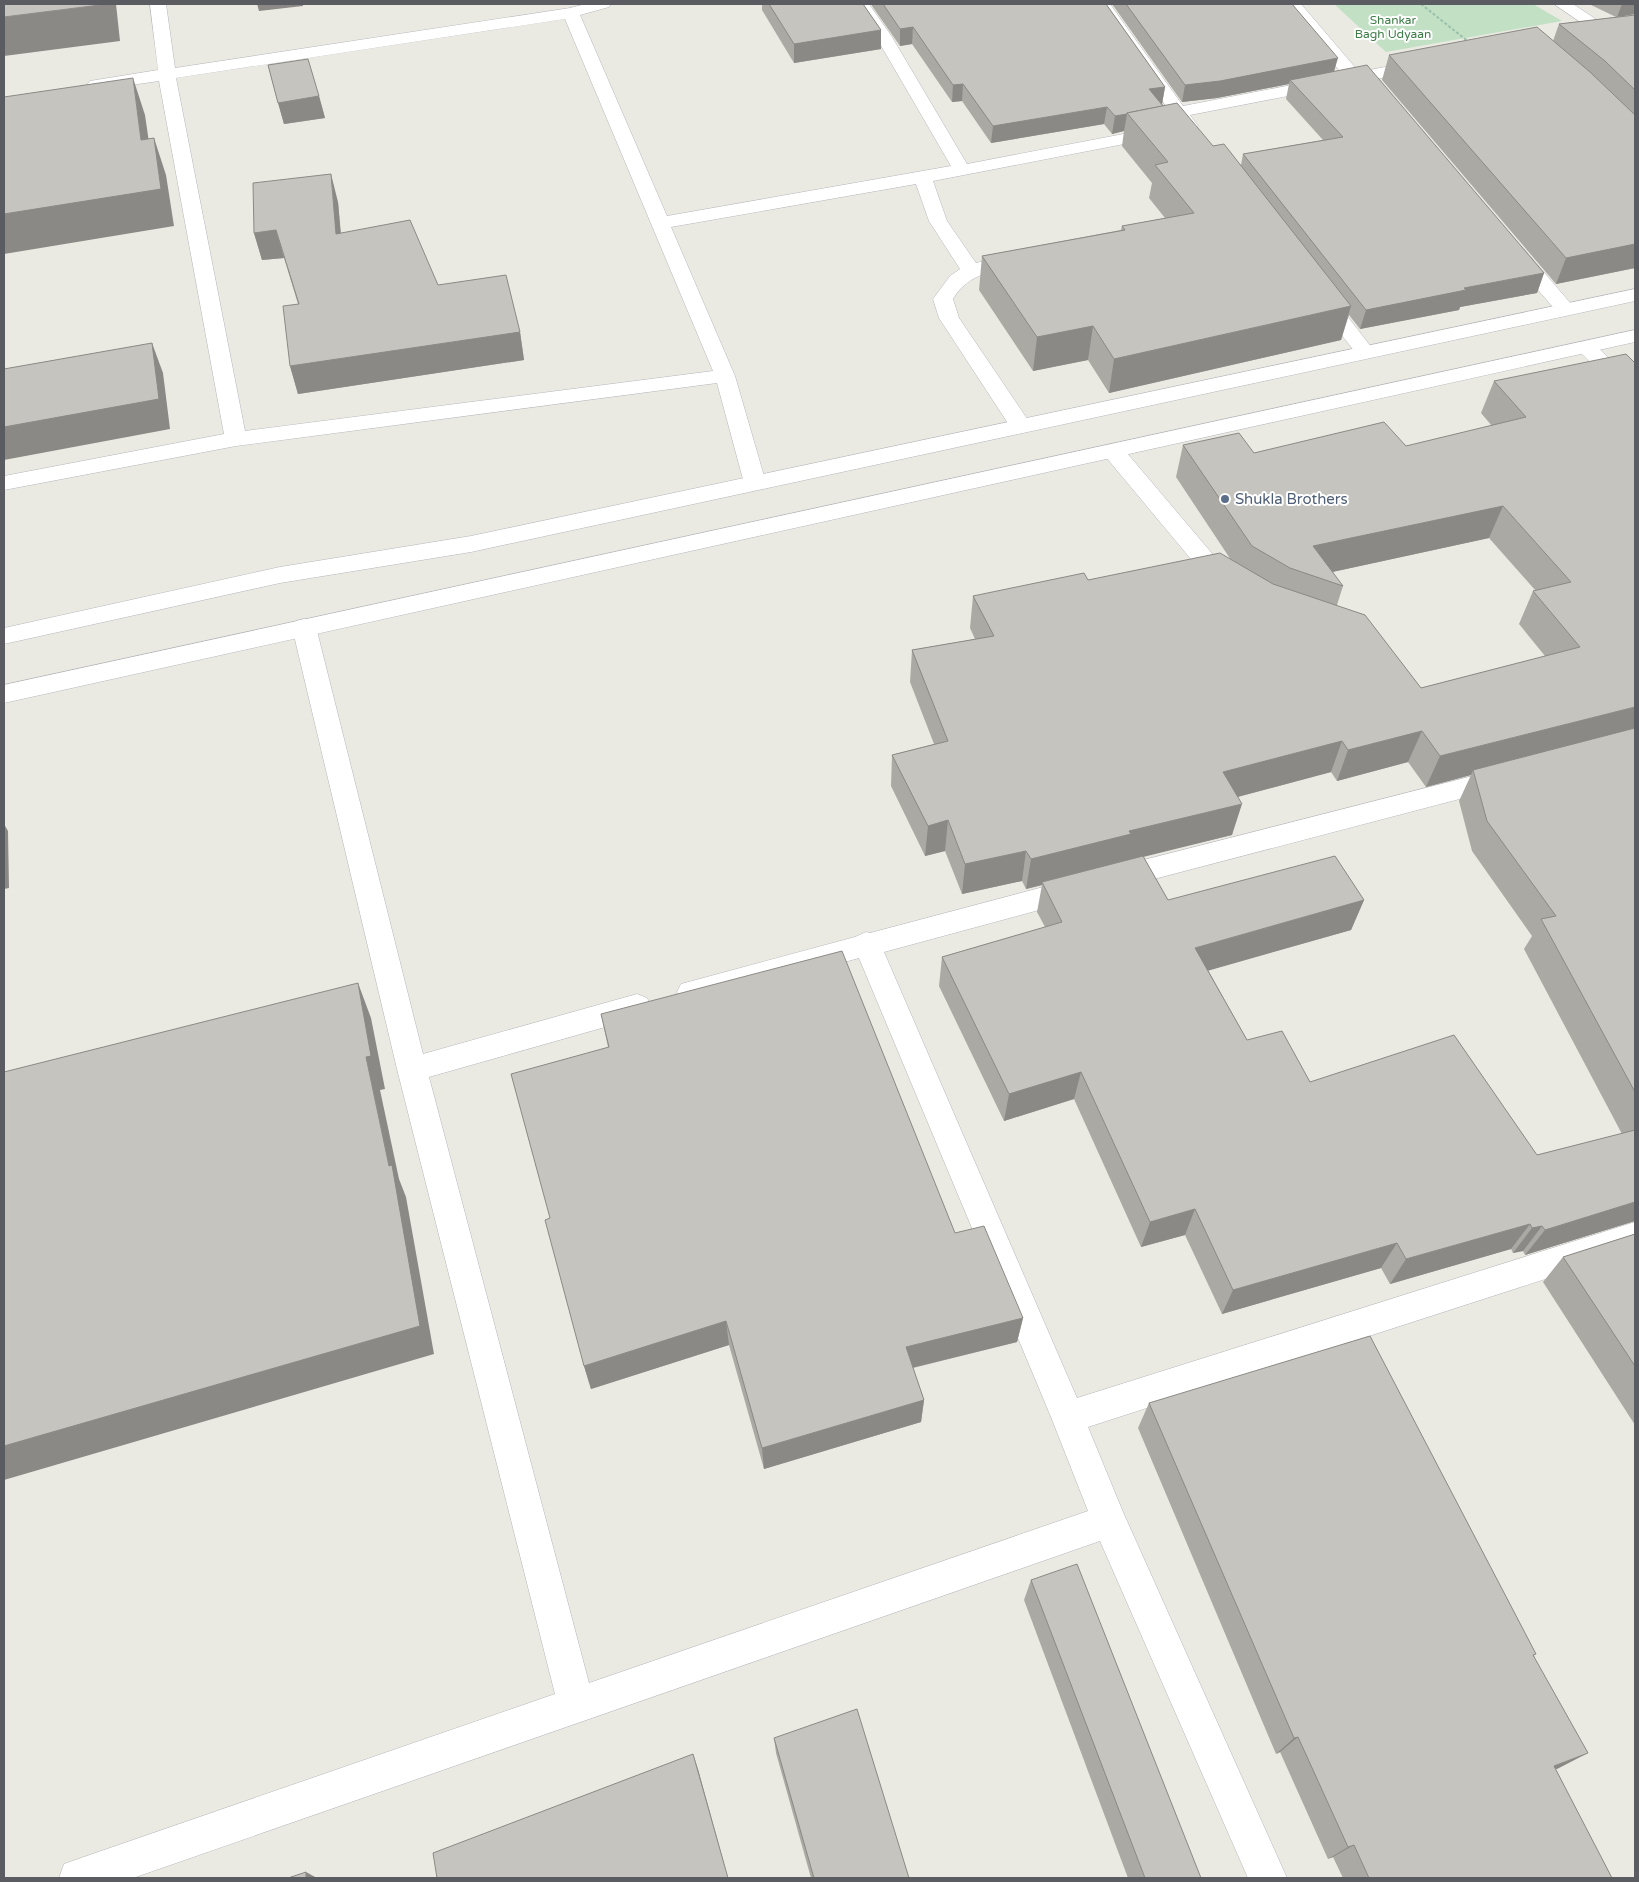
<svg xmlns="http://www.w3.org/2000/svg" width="1639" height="1882" font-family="'Varela Round',sans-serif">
<rect width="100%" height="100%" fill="#ebeae2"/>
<!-- green -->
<polygon fill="#c1e0c4" points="1334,4 1533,4 1562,21 1386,52"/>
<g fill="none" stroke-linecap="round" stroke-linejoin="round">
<defs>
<g id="lane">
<polygon points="1586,341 1593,343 1635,383 1635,401 1628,400 1579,351 1576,347 1579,343"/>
<polygon points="1113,444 1121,446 1226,570 1237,576 1241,582 1237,588 1229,590 1210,582 1105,456 1102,451 1105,446"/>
<polygon points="304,619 312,621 316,627 423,1054 637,994 647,998 651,1006 647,1014 637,1018 429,1077 589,1683 1088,1511 1051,1417 859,958 691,1004 681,1000 677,992 681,984 855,937 866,932 870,933 1077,878 1087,881 1090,889 1087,897 884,952 1077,1398 1635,1222 1635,1250 1088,1427 1123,1512 1287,1878 1248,1878 1100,1541 133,1878 59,1878 64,1864 78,1859 555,1694 397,1069 292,627 296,621"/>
<polygon points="1500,769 1509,772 1513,779 1509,786 1116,889 1107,885 1103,878 1107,871 1116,867"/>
</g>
<g id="street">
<path d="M150,4H166L175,68L570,8L586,4H611L609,7L580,15L667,216L951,166L876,37L853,4H869L892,37L967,164L1160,127L1166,128L1169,132L1166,136L1160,137L933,181L947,221L976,263L1016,254L1023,256L1026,260L1023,264C995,271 969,272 953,299L959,318L1032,426L1029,431L1021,433L1013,431L939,318L933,299L950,276L960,269L929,221L916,184L671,227L735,376L766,483L763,488L755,490L747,488L744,483L717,383L236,446L4,490V476L224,434L159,81L96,90L90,89L87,85L90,81L96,80L158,70ZM565,19L713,371L245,431L176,78Z"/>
<polygon points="1094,4 1110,4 1183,106 1343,75 1284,4 1301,4 1359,72 1421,60 1427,61 1430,65 1427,69 1190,115 1198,126 1195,130 1183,130"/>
<polygon points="1554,4 1573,4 1609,28 1607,32 1595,32"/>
<polygon points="1516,246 1523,248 1572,305 1575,309 1572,313 1565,315 1558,313 1509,256 1506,252 1509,248"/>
<polygon points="1323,292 1330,294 1372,348 1375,352 1372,356 1365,358 1358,356 1316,302 1313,298 1316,294"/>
</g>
<g id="secondary">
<polygon points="1635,289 1635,301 471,552 280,583 4,644 4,628 280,567 471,536"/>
<polygon points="1635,330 1635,342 4,703 4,685"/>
</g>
</defs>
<!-- lane casing -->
<use href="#lane" stroke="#b4b6bb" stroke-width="1"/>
<!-- street casing -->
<use href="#street" stroke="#b4b6bb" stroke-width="1"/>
<!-- secondary casing -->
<use href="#secondary" stroke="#b5b7bc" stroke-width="1"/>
<!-- path -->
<polyline stroke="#9bc0a9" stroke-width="2" stroke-dasharray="3 2" stroke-linecap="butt" points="1421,4 1470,43"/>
<!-- lane -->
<use href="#lane" fill="#fff" fill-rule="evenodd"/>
<!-- street -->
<use href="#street" fill="#fff" fill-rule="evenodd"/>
<!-- secondary -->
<use href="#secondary" fill="#fff" fill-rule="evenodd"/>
</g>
<!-- wall -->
<g fill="#aaa9a3" fill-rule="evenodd">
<polygon points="762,4 863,4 881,30 881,49 794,63 762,10"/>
<polygon points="872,4 1106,4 1165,87 1162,104 1213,146 1241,165 1243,154 1323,140 1286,99 1289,84 1217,98 1182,102 1112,4 1292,4 1334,71 1544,273 1537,293 1460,307 1459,310 1360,329 1349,315 1341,340 1109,393 1088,360 1033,371 979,290 982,256 1121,230 1122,226 1165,218 1149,198 1152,183 1122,146 1124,131 1112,134 1104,124 991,143 962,101 952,102 912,44 900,46 872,6"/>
<polygon points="1589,4 1635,4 1635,14 1618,17 1635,15 1635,268 1556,284 1382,80 1389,55 1553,41 1559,24 1616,17"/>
<polygon points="268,65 319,96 325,118 284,124"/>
<polygon points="338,202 341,233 438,285 520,332 524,360 298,394 290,366 298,304 284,258 262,260 254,233"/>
<path d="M1635,363V1221L1525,1255L1523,1251L1513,1253L1511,1249L1390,1284L1381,1268L1222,1314L1185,1235L1141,1247L1074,1099L1004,1121L939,986L942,957L1045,927L1037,912L1042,885L1026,889L1022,881L962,894L945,851L925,856L891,786L892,755L934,744L910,682L912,650L975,639L970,628L973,596L1231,560L1176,477L1183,445L1254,453L1406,446L1492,426L1481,413L1494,381ZM1489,538L1536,591H1533L1519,624L1545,656L1421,688L1337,605L1343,586L1332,572ZM1408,762L1426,787L1471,775L1459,801L1472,851L1532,936L1524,949L1622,1134L1537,1155L1310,1082L1247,1040L1208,970L1351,930L1364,900H1168L1143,856L1232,835L1238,797L1331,772L1337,781Z"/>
<polygon points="601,1014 955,1233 1023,1318 1017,1342 913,1368 924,1400 921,1422 764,1469 729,1345 591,1389 584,1366 550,1218 608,1047"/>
<polygon points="1635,1234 1635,1425 1543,1282 1563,1257"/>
<polygon points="1149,1403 1534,1655 1559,1768 1555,1769 1612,1878 1343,1878 1333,1857 1328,1859 1280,1752 1276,1754 1138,1428"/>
<polygon points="1031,1580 1201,1878 1128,1878 1024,1600"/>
<polygon points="774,1738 909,1878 811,1878 776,1753"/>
</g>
<!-- shaded-wall -->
<g fill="#8b8985">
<polygon points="108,4 116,4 120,41 4,56 4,17"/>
<polygon points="257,4 303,4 303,6 259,11"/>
<polygon points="1622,4 1635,4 1635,14 1617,17"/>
<polygon points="913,27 912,44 900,46 900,29"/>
<polygon points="881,30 881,49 794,63 794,44"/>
<polygon points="1338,58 1333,75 1290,80 1289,84 1217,98 1182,102 1185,85"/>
<polygon points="133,78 145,115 154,177 141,140"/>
<polygon points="963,84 962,101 952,102 953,85"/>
<polygon points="1165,87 1162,104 1146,106 1149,89"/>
<polygon points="319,96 325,118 284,124 278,103"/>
<polygon points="1107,107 1104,124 991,143 993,126"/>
<polygon points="1127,114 1124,131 1112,134 1115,116"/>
<polygon points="154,138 166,175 174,226 4,254 4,214"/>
<polygon points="331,174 338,202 343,262 336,234"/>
<polygon points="276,230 284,258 262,260 254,233"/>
<polygon points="1635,244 1635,268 1556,284 1566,258"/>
<polygon points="1544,273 1537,293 1460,307 1459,310 1360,329 1366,310 1464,288"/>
<polygon points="1351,306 1341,340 1109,393 1114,359"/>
<polygon points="1093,326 1088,360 1033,371 1037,337"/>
<polygon points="520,332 524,360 298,394 290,366"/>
<polygon points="152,343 163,373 170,429 4,460 4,427"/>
<polygon points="1503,506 1489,538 1314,576 1313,546"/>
<polygon points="1635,707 1635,734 1473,770 1471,775 1426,787 1440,756"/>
<polygon points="1422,731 1408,762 1337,781 1348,750"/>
<polygon points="1342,741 1331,772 1214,803 1223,772"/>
<polygon points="1242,804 1232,835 1042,882 1042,885 1026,889 1031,859 1129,831"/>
<polygon points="948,820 945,851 925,856 928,826"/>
<polygon points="4,824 8,831 9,888 4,889"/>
<polygon points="1026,851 1022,881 962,894 965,864"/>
<polygon points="1364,900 1351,930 1186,977 1195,948"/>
<polygon points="358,983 371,1018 385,1089 380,1090 399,1179 406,1197 434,1354 4,1480 4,1446 389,1166 366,1057"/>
<polygon points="1081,1072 1074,1099 1004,1121 1009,1094"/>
<polygon points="1635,1202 1635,1221 1525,1255 1545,1230"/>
<polygon points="1195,1209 1185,1235 1141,1247 1150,1222"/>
<polygon points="1530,1224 1511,1249 1390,1284 1406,1259"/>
<polygon points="1542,1226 1523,1251 1513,1253 1532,1228"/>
<polygon points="1397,1243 1381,1268 1222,1314 1233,1290"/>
<polygon points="1023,1318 1017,1342 903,1370 906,1347"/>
<polygon points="726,1321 729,1345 591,1389 584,1366"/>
<polygon points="924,1400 921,1422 764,1469 762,1448"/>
<polygon points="1298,1737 1280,1752 1276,1754 1294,1738"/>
<polygon points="1588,1753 1559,1768 1526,1781 1554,1766"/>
<polygon points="693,1754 698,1769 728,1878"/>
<polygon points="1354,1845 1333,1857 1328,1859 1348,1847"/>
<polygon points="306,1872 317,1878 306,1878"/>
</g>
<!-- building -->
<g fill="#c6c4be" stroke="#8b8985">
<polygon points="4,4 108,4 4,17"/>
<polygon points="769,4 863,4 881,30 794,44"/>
<polygon points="883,4 1106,4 1165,87 1149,89 1163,106 1127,113 1127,114 1115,116 1107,107 993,126 963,84 953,85 913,27 900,29"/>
<polygon points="1126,4 1292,4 1338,58 1220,81 1185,85"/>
<polygon points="1635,15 1635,90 1605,61 1559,24"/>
<polygon points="1537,27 1590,72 1635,115 1635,244 1566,258 1389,55"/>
<polygon points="308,59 319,96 278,103 268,65"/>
<polygon points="1367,65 1544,273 1464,288 1466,290 1366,310 1243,154 1343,137 1290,80"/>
<polygon points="133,78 141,140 154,138 161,189 4,214 4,97"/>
<polygon points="1177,103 1213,146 1224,144 1351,306 1114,359 1093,326 1037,337 982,256 1125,230 1122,226 1194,213 1155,165 1168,162 1127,113"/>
<polygon points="331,174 336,234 410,220 438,285 506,275 520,332 290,366 283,306 299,304 276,230 254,233 253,183"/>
<polygon points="152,343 159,399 4,427 4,369"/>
<polygon points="1626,354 1635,363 1635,707 1440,756 1422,731 1348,750 1342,741 1223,772 1242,804 1129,831 1131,834 1031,859 1026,851 965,864 948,820 928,826 892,755 948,741 912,650 994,636 973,596 1084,573 1088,580 1220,553 1273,584 1365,615 1421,688 1580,647 1533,591 1571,582 1503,506 1313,546 1343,586 1290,568 1252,546 1183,445 1239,433 1254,453 1384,422 1406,446 1526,417 1494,381"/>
<polygon points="1635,728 1635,1092 1541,919 1556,916 1487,821 1473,770"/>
<polygon points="1143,856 1168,900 1335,856 1364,900 1195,948 1247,1040 1282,1031 1310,1082 1454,1035 1537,1155 1635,1130 1635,1202 1545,1230 1542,1226 1532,1228 1530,1224 1406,1259 1397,1243 1233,1290 1195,1209 1150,1222 1081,1072 1009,1094 942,957 1062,922 1042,882"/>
<polygon points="842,951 955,1233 984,1226 1023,1318 906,1347 924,1400 762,1448 726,1321 584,1366 545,1220 550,1218 511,1074 609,1047 601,1014"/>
<polygon points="358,983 371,1056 366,1057 389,1166 392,1165 420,1326 4,1446 4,1072"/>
<polygon points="1635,1234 1635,1366 1563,1257"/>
<polygon points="1370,1336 1536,1654 1533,1655 1588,1753 1554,1766 1612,1878 1369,1878 1354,1845 1348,1847 1298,1737 1294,1738 1149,1403"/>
<polygon points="1077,1564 1201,1878 1145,1878 1031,1580"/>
<polygon points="857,1709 909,1878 814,1878 774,1738"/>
<polygon points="693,1754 728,1878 437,1878 433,1853"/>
<polygon points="306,1872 306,1878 288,1878"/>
</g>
<!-- markers -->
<circle fill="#5c6f8a" stroke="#fff" stroke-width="2" cx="1225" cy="499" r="5"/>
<g text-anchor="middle" stroke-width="4" stroke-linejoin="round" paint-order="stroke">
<!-- far-park labels -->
<g font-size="12" fill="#3e7c48" stroke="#fff">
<text x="1393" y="24">Shankar<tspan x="1393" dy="14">Bagh Udyaan</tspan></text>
</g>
<!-- service labels -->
<g font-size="15" fill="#4e5e75" stroke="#fff" text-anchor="start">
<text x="1235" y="504">Shukla Brothers</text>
</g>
</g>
<!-- border -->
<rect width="1639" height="1882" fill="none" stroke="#5a5c61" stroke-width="10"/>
</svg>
